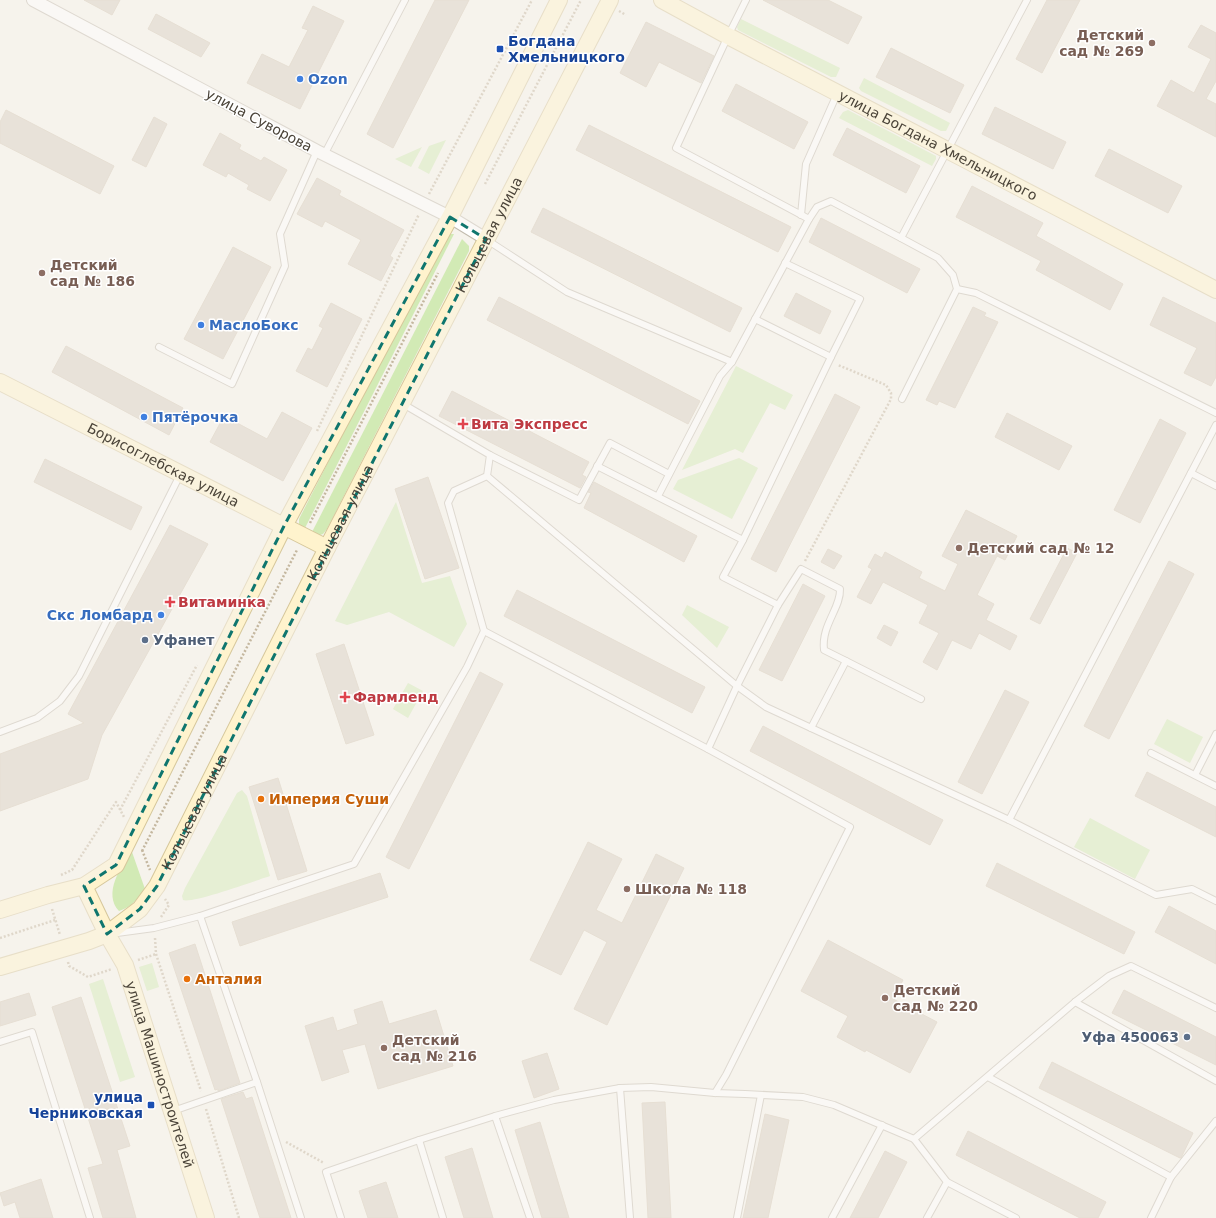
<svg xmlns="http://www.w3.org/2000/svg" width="1216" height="1218" font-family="'DejaVu Sans',sans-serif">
<rect width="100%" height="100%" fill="#f6f3ec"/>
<!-- green -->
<g fill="#d2eab5">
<polygon points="741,19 840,68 836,77 831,77 738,30 737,27"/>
<polygon points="864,78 950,123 946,131 941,131 861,91 859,88"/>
<polygon points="848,110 936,156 936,159 932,166 839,118 843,112"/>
<polygon points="446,140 429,174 418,168 429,146"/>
<polygon points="422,147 411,167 395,159"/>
<polygon points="450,234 454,234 304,530 299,524 299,519 443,239"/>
<polygon points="462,239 469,246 469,251 327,529 323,534 317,536 311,534"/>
<polygon points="736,366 793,395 785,410 770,403 743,453 735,449 682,470"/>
<polygon points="739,458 758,468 732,519 673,489 678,480"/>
<polygon points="396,502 422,583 450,576 467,624 454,647 389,612 347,625 335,621"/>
<polygon points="687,605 729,627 717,648 682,615"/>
<polygon points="408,683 423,691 408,718 393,709"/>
<polygon points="1167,719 1203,737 1190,763 1154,744"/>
<path d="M242,790L247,796L270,876C257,880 192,904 183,900L182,896L185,888L237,793Z"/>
<polygon points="1090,818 1150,850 1135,879 1074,847"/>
<path d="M132,852L145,889C137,899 132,907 119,911C103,894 120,867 132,852Z"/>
<polygon points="152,963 159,987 147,991 139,967"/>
<polygon points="103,979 135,1077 120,1082 89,984"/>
</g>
<!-- building -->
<g fill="#d8cfc1" stroke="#d3c7b4">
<polygon points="84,0 120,0 112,15"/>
<polygon points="435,0 469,0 393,148 367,134"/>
<polygon points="763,0 828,0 862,17 848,44"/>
<polygon points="1047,0 1080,0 1042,73 1016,59"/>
<polygon points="313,6 344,21 300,109 247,83 262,54 289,67 308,30 302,28"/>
<polygon points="156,14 210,43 201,57 148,29"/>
<polygon points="646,22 714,56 701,83 659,62 646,87 620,73"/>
<polygon points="1201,25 1216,33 1216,81 1206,99 1216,104 1216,137 1157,106 1171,80 1194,93 1211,59 1188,47"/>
<polygon points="891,48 964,85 950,113 876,77"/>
<polygon points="736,84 808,122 794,149 722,111"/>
<polygon points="995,107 1066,142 1053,169 982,134"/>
<polygon points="6,110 114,166 100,194 0,143 0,122"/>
<polygon points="154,117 167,124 146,167 132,160"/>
<polygon points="589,125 791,227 778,252 576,150"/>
<polygon points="847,128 920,166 906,193 833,155"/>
<polygon points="220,133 241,145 239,149 261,161 264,157 287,170 270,201 247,189 249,185 228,173 226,177 203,165"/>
<polygon points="1109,149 1182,186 1168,213 1095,176"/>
<polygon points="317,178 341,191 339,195 404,230 390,256 393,258 381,281 348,264 361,240 325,221 322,227 297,214"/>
<polygon points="972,186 1043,223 1036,236 1123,284 1110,310 1036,270 1041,261 956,217"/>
<polygon points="543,208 742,308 730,332 531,232"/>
<polygon points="821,218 920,269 907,293 809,242"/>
<polygon points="233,247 271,267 223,359 184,339"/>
<polygon points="796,293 831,311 820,334 784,316"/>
<polygon points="499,297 700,401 688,424 487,320"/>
<polygon points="1163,297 1216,323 1216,377 1211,386 1184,373 1197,348 1150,325"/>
<polygon points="331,303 362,319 327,387 296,371 308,348 312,350 323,328 319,326"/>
<polygon points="973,307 986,313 984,316 998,322 955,408 939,401 937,405 926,400"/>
<polygon points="66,346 183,408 169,435 52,372"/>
<polygon points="452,391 589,462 582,475 586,477 580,488 439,416"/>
<polygon points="835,394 860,407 776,572 751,559"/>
<polygon points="282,412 312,428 283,481 210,442 224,416 267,439"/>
<polygon points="1007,413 1072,446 1059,470 995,437"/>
<polygon points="1160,419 1186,433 1140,523 1114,510"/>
<polygon points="45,459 142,507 131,530 34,482"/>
<polygon points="428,477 459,568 425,579 395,489"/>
<polygon points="594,482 697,536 684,562 584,508 591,493 588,492"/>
<polygon points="966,510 1017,536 1005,560 997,556 977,595 994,604 986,620 1017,636 1010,650 979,633 971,649 952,640 937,670 923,662 939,633 919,623 928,605 883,582 871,604 857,597 872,569 868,567 875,554 882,558 885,552 922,572 919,578 945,591 958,564 942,556"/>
<polygon points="170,525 208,544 102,735 88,779 0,811 0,754 84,723 68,714"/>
<polygon points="1067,548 1077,553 1040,624 1030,619"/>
<polygon points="828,549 842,556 834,569 821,562"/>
<polygon points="1169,561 1194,574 1109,739 1084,726"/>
<polygon points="803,584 825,596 782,681 759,670"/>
<polygon points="517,590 705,687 692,713 504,616"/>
<polygon points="884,625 898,632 891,646 877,638"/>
<polygon points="344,644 374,735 346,744 316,654"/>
<polygon points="480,672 503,684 409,869 386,857"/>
<polygon points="1005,690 1029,702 982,794 958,782"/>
<polygon points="763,726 943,820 930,845 750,751"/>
<polygon points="1147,772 1216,807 1216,837 1135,796"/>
<polygon points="278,778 307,871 278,880 249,787"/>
<polygon points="588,842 622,859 596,910 622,923 656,854 684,868 607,1025 574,1009 607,942 584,930 561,975 530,960"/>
<polygon points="997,863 1135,932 1124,954 986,886"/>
<polygon points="380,873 388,897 240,946 232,922"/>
<polygon points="1169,906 1216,931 1216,964 1155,932"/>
<polygon points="828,940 903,980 893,999 937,1022 910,1073 866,1050 865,1052 837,1037 848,1016 801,991"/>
<polygon points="195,944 240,1083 218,1091 218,1089 215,1090 169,953"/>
<polygon points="1124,990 1216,1037 1216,1065 1112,1013"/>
<polygon points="29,993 36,1015 0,1026 0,1002"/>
<polygon points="81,997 130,1146 117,1150 136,1218 103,1218 88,1168 103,1164 52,1007"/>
<polygon points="382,1001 389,1024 436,1010 453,1066 378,1089 365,1044 342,1050 349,1072 322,1081 305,1026 333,1017 337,1031 358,1024 354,1010"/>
<polygon points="547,1053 559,1089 534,1098 522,1061"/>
<polygon points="1052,1062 1193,1133 1181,1158 1180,1158 1039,1088"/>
<polygon points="243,1092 246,1099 252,1097 291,1218 260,1218 221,1099"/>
<polygon points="665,1102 671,1218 648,1218 642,1103"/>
<polygon points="765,1114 789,1120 768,1218 743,1218"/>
<polygon points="540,1122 569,1218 542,1218 515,1130"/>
<polygon points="968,1131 1106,1202 1098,1218 1080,1218 956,1155"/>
<polygon points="472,1148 493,1218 464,1218 445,1157"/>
<polygon points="885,1151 907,1162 878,1218 850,1218"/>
<polygon points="41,1179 53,1218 20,1218 15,1202 4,1206 0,1193"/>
<polygon points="386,1182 398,1218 368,1218 359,1191"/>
</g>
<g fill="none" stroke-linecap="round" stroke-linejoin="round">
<defs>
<g id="lane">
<polyline points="324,155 405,0"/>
<polyline points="801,215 806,164 837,94"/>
<polyline points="809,219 817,207 831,201 901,238"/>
<polyline points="487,240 567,292 732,362"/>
<polyline points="957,289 976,293 1216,413"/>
<polyline points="755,319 831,357 860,299 785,263"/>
<polyline points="159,347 232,384 285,266 280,234 317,151"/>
<polyline points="902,399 957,289 953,275 938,258 901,238 1027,0"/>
<polyline points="403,404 490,455 487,476 737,686 766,707 1009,820 1156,895 1192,889 1216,901"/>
<polyline points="490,455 579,500 610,443 669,474"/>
<polyline points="597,466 743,540 831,357"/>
<polyline points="1191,473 1216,486"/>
<polyline points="658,496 720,376 732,362 809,219 676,148 728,36 746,0"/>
<path d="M778,605L801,569L840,589C841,608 821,625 824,650L846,661L811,728"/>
<polyline points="484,631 708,749"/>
<polyline points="846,661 921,699"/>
<polyline points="0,732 37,718 60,701 79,676 181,473"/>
<polyline points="1151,753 1216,786"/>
<polyline points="1195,775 1216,734"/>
<polyline points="1009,820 1216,425"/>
<polyline points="200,916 257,1082"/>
<polyline points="117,933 154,928 200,916 354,864 467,667 484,631 448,503 454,491 487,476"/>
<polyline points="1075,1002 1216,1081"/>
<polyline points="0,1042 32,1032 90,1218"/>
<polyline points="988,1077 1171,1177 1216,1121"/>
<polyline points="620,1088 630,1218"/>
<polyline points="715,1093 726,1075 850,827 708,749 737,686 778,605 723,577 743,540"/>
<polyline points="173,1111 257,1082 301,1218"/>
<polyline points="495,1116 530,1218"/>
<polyline points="914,1139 947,1182 927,1218"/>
<polyline points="419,1140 443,1218"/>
<polyline points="947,1182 1016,1218"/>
<polyline points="341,1218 326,1172 419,1140 495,1116 554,1100 620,1088 651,1087 715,1093 745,1094 803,1097 834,1105 914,1139 1075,1002 1109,976 1131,966 1216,1008"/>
<polyline points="737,1218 761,1095"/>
<polyline points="832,1218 882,1125"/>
<polyline points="1151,1218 1171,1177"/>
</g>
<polyline id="street" points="33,0 317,151 450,217 486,239"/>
<g id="secondary">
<path id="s1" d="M662,0L728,36L1216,290"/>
<path id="s2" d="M0,382L327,548"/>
<path id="s3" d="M84,886L107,934L125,965L206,1218"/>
<polyline points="0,910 48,895 84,886 116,865 284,526 450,217 559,0"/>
<path id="s4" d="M0,967L89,941L107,934L140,909L157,886L327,548L610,0"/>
</g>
</defs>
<!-- lane casing -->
<use href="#lane" stroke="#c2bbae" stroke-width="8"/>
<!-- street casing -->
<use href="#street" stroke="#c2bbae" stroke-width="14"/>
<!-- secondary casing -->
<use href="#secondary" stroke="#d6c79b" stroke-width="18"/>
<!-- path -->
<g stroke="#c4b79f" stroke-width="2.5" stroke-dasharray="2 2" stroke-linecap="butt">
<polyline points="619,11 626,15"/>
<polyline points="485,184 581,0"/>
<polyline points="429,194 532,0"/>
<polyline points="317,431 419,214"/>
<polyline points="310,523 438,273"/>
<polyline points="805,561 891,399 891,393 886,385 838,365"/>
<polyline points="120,810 197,665"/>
<polyline points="142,850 150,870"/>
<polyline points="142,851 297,550"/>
<polyline points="61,875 72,870 116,802 124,817"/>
<polyline points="52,909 60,935"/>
<polyline points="161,917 169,905 165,899"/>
<polyline points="0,938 55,920"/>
<polyline points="155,938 156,954 201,1091"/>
<polyline points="138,960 156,954"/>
<polyline points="68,962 69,966 88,977 112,969"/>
<polyline points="206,1109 239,1218"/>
<polyline points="286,1142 324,1163"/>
</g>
<!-- lane -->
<use href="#lane" stroke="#fff" stroke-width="6"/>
<!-- street -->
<use href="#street" stroke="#fff" stroke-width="12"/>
<!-- secondary -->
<use href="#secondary" stroke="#fff3cd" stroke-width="16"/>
</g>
<!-- marked area -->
<path d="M0 0H1216V1218H0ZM450,217L486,239L157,886L140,909L107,934L84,886L116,865L284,526Z" fill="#f6f3ec" fill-opacity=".55" fill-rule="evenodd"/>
<path fill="none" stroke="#0f766e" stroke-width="3" stroke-dasharray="8 5" stroke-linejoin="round" d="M450,217L486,239L157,886L140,909L107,934L84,886L116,865L284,526Z"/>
<!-- markers -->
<g fill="#8d6e63" stroke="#fff" stroke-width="1.5">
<circle cx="1152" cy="43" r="4"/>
<circle cx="42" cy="273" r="4"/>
<circle cx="959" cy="548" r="4"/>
<circle cx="627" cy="889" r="4"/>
<circle cx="885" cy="998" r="4"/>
<circle cx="384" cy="1048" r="4"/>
</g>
<g fill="#1a4fb4" stroke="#fff" stroke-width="1.5">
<rect x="496" y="45" width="8" height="8" rx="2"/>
<rect x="147" y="1101" width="8" height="8" rx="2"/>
</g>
<g fill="#3f7fe0" stroke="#fff" stroke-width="1.5">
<circle cx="300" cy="79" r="4"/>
<circle cx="201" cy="325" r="4"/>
<circle cx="144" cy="417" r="4"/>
<circle cx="161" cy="615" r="4"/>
</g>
<g fill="#e0444e" stroke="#fff" stroke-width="1.5">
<path d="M461 418h4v4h4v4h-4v4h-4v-4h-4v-4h4z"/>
<path d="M168 596h4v4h4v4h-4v4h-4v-4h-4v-4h4z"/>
<path d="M343 691h4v4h4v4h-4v4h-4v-4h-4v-4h4z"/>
</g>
<g fill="#5c6f8a" stroke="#fff" stroke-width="1.5">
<circle cx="145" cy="640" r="4"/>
<circle cx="1187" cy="1037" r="4"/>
</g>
<g fill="#e8710a" stroke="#fff" stroke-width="1.5">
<circle cx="261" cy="799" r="4"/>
<circle cx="187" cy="979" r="4"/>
</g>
<g text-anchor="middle" stroke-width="3" stroke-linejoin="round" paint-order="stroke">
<!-- education labels -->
<g font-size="14" font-weight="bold" fill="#785e54" stroke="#fff" text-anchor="start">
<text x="1144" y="40" text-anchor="end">Детский<tspan x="1144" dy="16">сад № 269</tspan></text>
<text x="50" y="270">Детский<tspan x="50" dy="16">сад № 186</tspan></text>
<text x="967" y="553">Детский сад № 12</text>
<text x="635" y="894">Школа № 118</text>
<text x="893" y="995">Детский<tspan x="893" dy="16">сад № 220</tspan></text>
<text x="392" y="1045">Детский<tspan x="392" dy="16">сад № 216</tspan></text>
</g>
<!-- transit labels -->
<g font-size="14" font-weight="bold" fill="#164399" stroke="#fff" text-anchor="start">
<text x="508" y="46">Богдана<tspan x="508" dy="16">Хмельницкого</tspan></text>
<text x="143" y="1102" text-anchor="end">улица<tspan x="143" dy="16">Черниковская</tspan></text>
</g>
<!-- shop labels -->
<g font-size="14" font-weight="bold" fill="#366cbe" stroke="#fff" text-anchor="start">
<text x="308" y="84">Ozon</text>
<text x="209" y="330">МаслоБокс</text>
<text x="152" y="422">Пятёрочка</text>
<text x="153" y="620" text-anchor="end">Скс Ломбард</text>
</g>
<!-- street labels -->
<g font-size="14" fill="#4b4439" stroke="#fff">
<text transform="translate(259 120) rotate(28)" y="5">улица Суворова</text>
<text dy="5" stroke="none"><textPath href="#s1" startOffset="312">улица Богдана Хмельницкого</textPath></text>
<text dy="5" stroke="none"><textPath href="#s4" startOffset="913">Кольцевая улица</textPath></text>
<text dy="5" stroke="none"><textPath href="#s2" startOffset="183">Борисоглебская улица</textPath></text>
<text dy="5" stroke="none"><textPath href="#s4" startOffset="589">Кольцевая улица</textPath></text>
<text dy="5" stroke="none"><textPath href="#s4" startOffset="265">Кольцевая улица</textPath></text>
<text dy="5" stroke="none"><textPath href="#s3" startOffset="204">улица Машиностроителей</textPath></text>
</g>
<!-- health labels -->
<g font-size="14" font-weight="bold" fill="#be3a42" stroke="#fff" text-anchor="start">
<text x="471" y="429">Вита Экспресс</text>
<text x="178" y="607">Витаминка</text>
<text x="353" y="702">Фармленд</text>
</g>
<!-- service labels -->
<g font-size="14" font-weight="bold" fill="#4e5e75" stroke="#fff" text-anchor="start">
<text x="153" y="645">Уфанет</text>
<text x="1179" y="1042" text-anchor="end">Уфа 450063</text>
</g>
<!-- food labels -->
<g font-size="14" font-weight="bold" fill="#c56008" stroke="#fff" text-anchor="start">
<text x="269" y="804">Империя Суши</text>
<text x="195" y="984">Анталия</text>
</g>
</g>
</svg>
